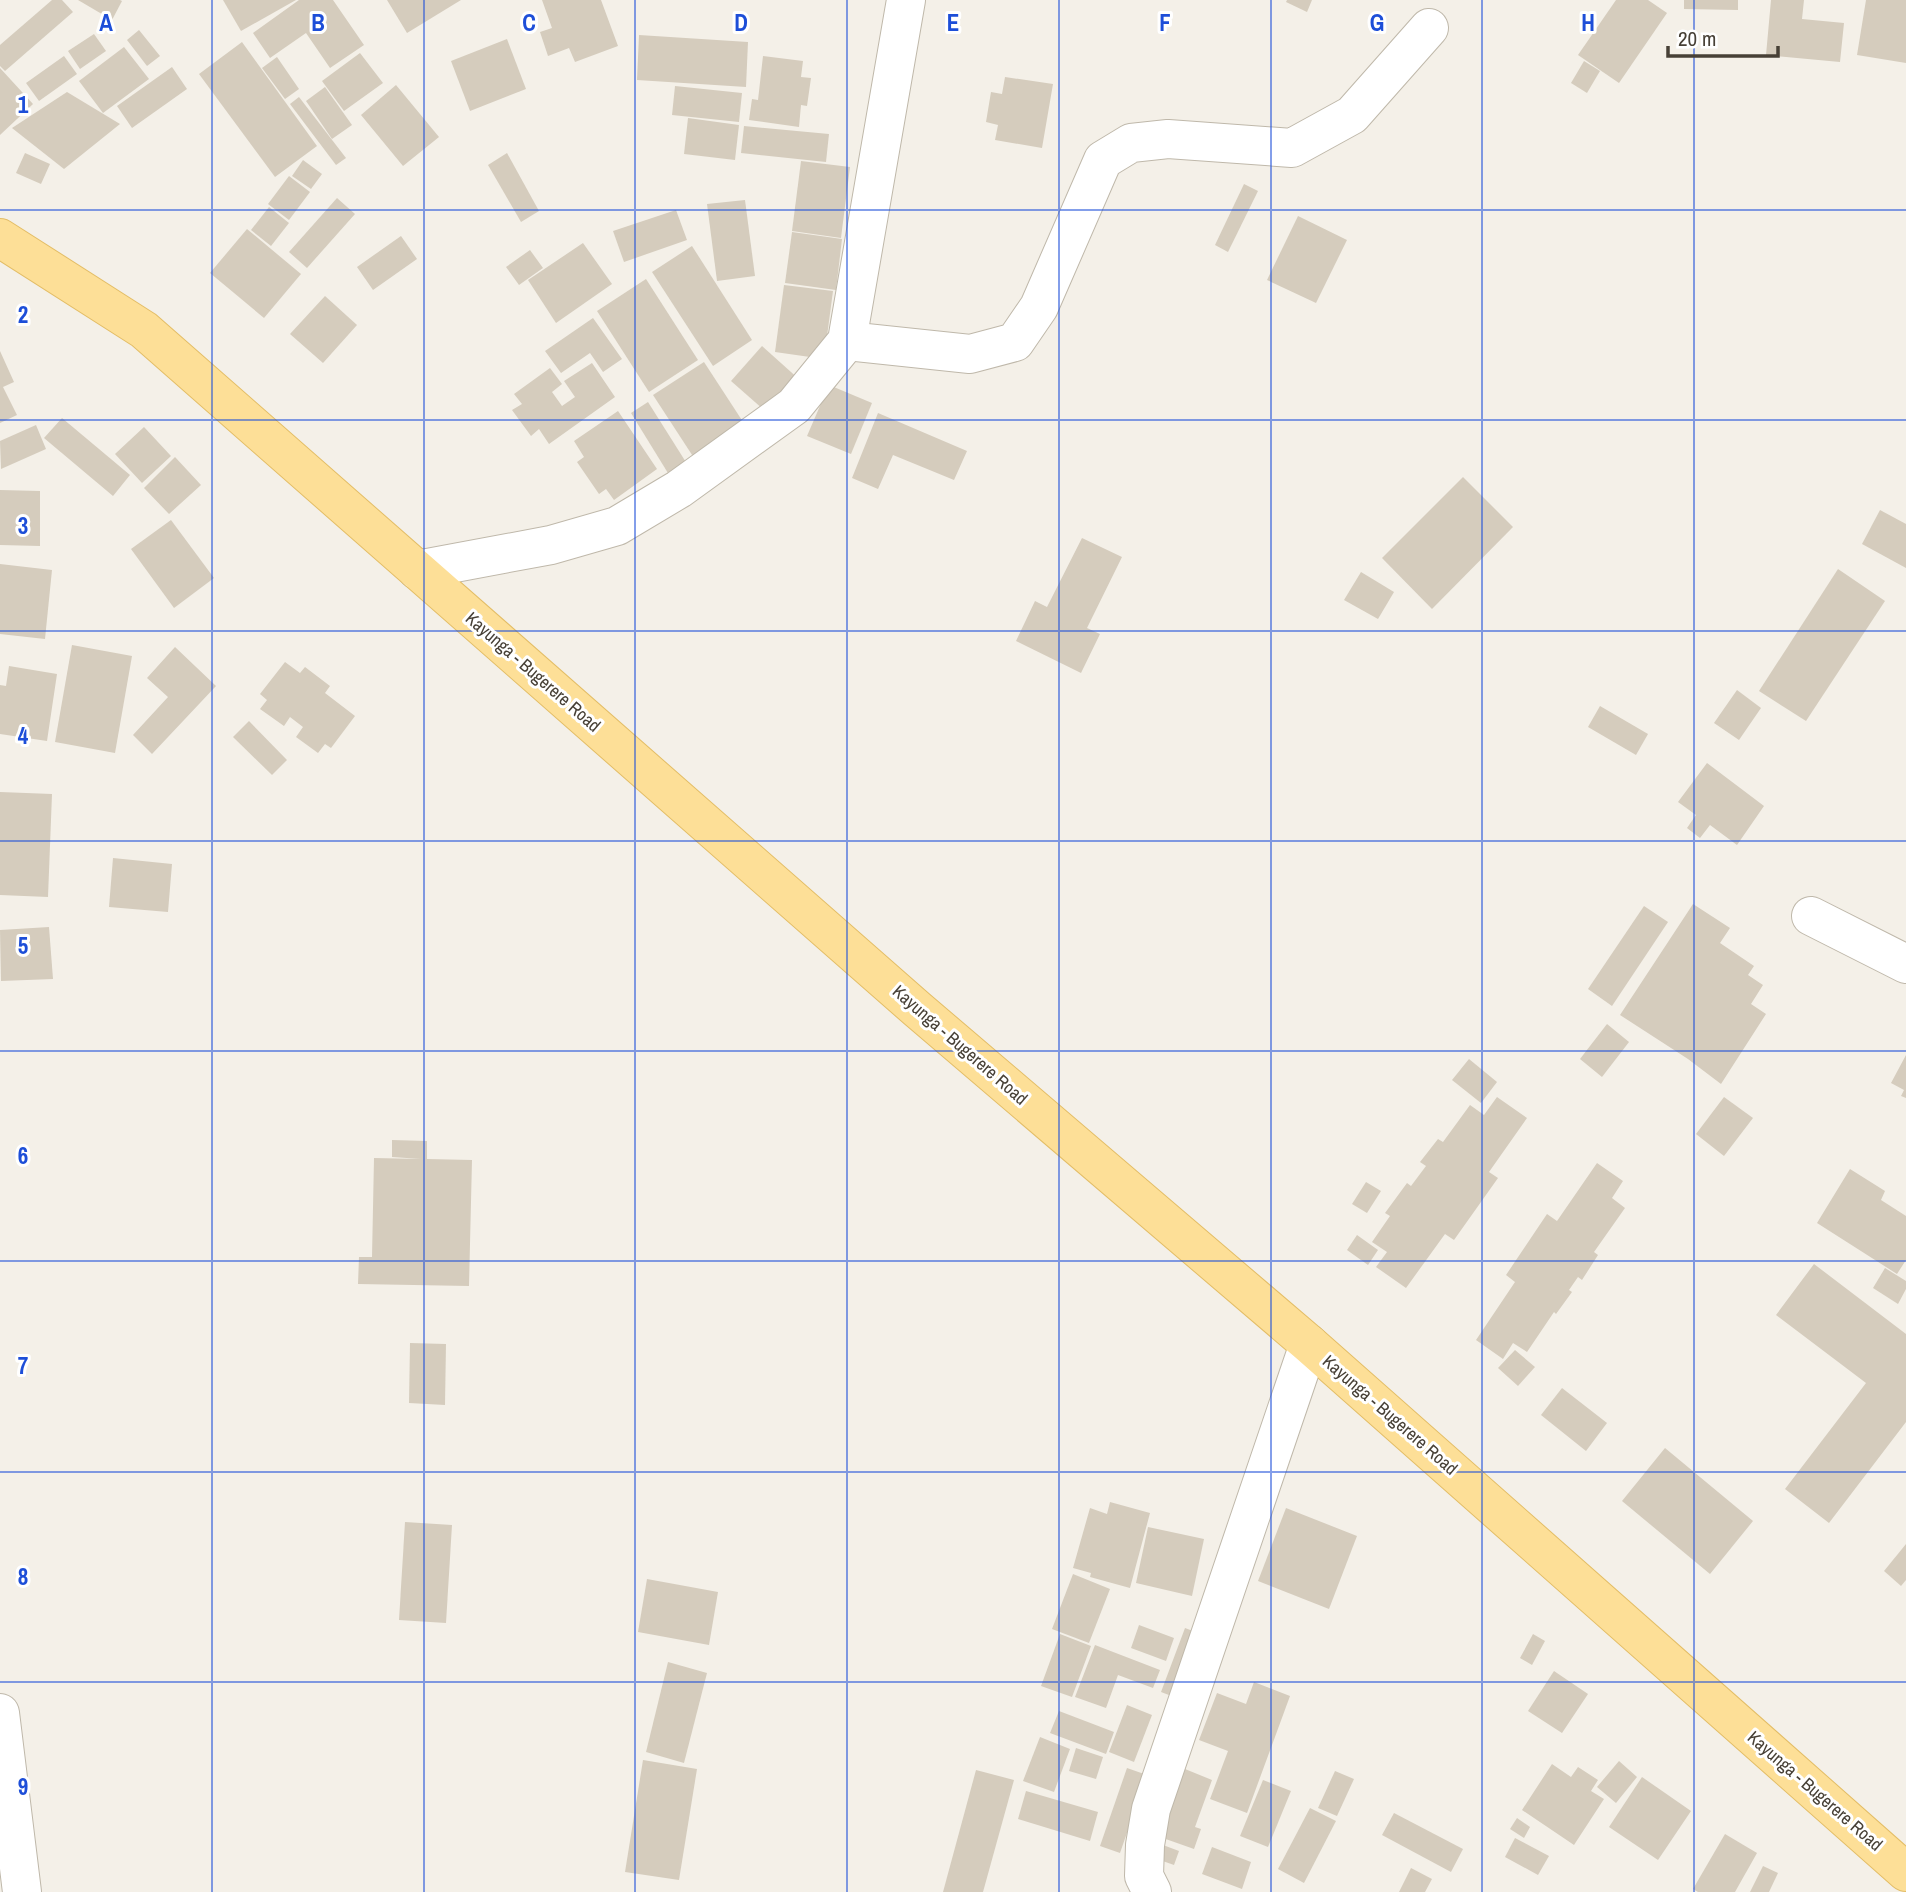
<svg xmlns="http://www.w3.org/2000/svg" width="1906" height="1892" font-family="'Archivo Narrow',sans-serif">
<rect width="100%" height="100%" fill="#f4f0e8"/>
<!-- building -->
<g fill="#d5ccbd">
<polygon points="52,0 62,0 73,12 5,71 0,66 0,45"/>
<polygon points="78,0 120,0 122,1 112,20"/>
<polygon points="223,0 296,0 241,31"/>
<polygon points="299,0 333,0 364,45 330,68 306,33 270,58 253,33"/>
<polygon points="387,0 461,0 407,33"/>
<polygon points="542,0 601,0 618,46 575,62 569,48 548,56 540,32 552,28"/>
<polygon points="1287,0 1312,0 1307,12 1286,2"/>
<polygon points="1616,0 1648,0 1667,13 1619,83 1578,55"/>
<polygon points="1684,0 1738,0 1738,10 1684,9"/>
<polygon points="1771,0 1804,0 1802,19 1844,23 1840,62 1766,55"/>
<polygon points="1866,0 1906,0 1906,63 1857,55"/>
<polygon points="139,30 160,56 147,66 127,40"/>
<polygon points="94,34 106,51 80,69 68,51"/>
<polygon points="639,35 748,42 746,87 637,80"/>
<polygon points="507,39 526,89 470,111 451,61"/>
<polygon points="242,42 317,146 275,177 199,74"/>
<polygon points="124,47 149,79 103,113 79,81"/>
<polygon points="360,53 383,83 344,111 322,81"/>
<polygon points="64,56 77,74 39,101 26,83"/>
<polygon points="763,56 803,61 801,77 811,78 807,106 801,105 799,127 749,120 752,99 758,100"/>
<polygon points="277,57 299,89 285,99 262,68"/>
<polygon points="1584,61 1600,71 1587,93 1571,83"/>
<polygon points="172,67 187,89 132,128 117,106"/>
<polygon points="0,68 33,104 0,135"/>
<polygon points="1005,77 1053,84 1042,148 995,140 998,125 986,122 991,92 1002,94"/>
<polygon points="396,85 439,137 403,166 361,115"/>
<polygon points="675,86 742,93 739,122 672,115"/>
<polygon points="325,87 352,125 332,139 306,101"/>
<polygon points="67,92 120,124 64,169 12,128"/>
<polygon points="299,97 346,158 336,165 290,104"/>
<polygon points="688,118 739,125 735,160 684,154"/>
<polygon points="744,126 829,134 826,162 741,153"/>
<polygon points="25,153 50,164 41,184 16,173"/>
<polygon points="507,153 539,211 521,222 488,165"/>
<polygon points="303,160 322,174 311,189 292,176"/>
<polygon points="801,161 850,167 841,238 792,231"/>
<polygon points="289,176 310,192 289,220 268,204"/>
<polygon points="1244,184 1258,191 1228,252 1215,245"/>
<polygon points="337,198 355,214 307,268 289,252"/>
<polygon points="745,200 755,276 717,281 707,204"/>
<polygon points="269,207 289,223 271,246 251,230"/>
<polygon points="676,210 687,240 624,262 613,231"/>
<polygon points="1298,216 1347,240 1316,303 1267,280"/>
<polygon points="247,229 301,274 264,318 210,273"/>
<polygon points="792,232 842,239 836,290 785,283"/>
<polygon points="401,236 417,259 373,290 357,267"/>
<polygon points="583,243 612,284 556,323 528,280"/>
<polygon points="692,246 752,340 713,366 652,272"/>
<polygon points="530,250 543,268 519,285 506,267"/>
<polygon points="646,279 698,360 649,392 597,311"/>
<polygon points="784,285 833,291 824,359 775,352"/>
<polygon points="325,296 357,325 323,363 290,334"/>
<polygon points="593,318 622,359 603,372 590,353 561,373 545,351"/>
<polygon points="762,346 801,381 771,416 731,381"/>
<polygon points="0,351 14,382 3,387 17,415 0,423"/>
<polygon points="704,362 747,428 696,461 653,395"/>
<polygon points="592,363 615,397 549,444 539,429 531,436 512,410 522,404 514,394 550,368 562,384 552,392 562,406 575,397 564,381"/>
<polygon points="829,385 872,403 851,454 807,436"/>
<polygon points="648,402 689,467 671,478 631,413"/>
<polygon points="618,411 657,469 614,500 606,489 599,494 577,462 584,457 574,441"/>
<polygon points="878,413 967,451 954,480 893,455 878,489 852,478"/>
<polygon points="62,418 130,475 113,496 44,438"/>
<polygon points="36,425 46,449 1,469 0,441"/>
<polygon points="144,427 171,456 142,483 115,454"/>
<polygon points="175,457 201,485 169,514 144,488"/>
<polygon points="1463,477 1513,527 1432,609 1382,558"/>
<polygon points="0,490 40,491 40,546 0,545"/>
<polygon points="1880,510 1906,524 1906,568 1862,544"/>
<polygon points="171,520 214,578 174,608 131,549"/>
<polygon points="1082,538 1122,557 1087,628 1100,634 1081,673 1016,641 1035,601 1047,607"/>
<polygon points="0,564 52,570 45,639 0,634"/>
<polygon points="1838,569 1885,601 1806,721 1759,691"/>
<polygon points="1361,572 1394,592 1378,619 1344,600"/>
<polygon points="72,645 132,656 115,753 55,742"/>
<polygon points="175,647 216,686 152,754 133,735 168,697 147,678"/>
<polygon points="285,662 300,673 305,667 330,686 325,693 355,716 331,748 325,744 318,753 296,737 303,727 290,717 284,726 260,709 267,700 260,694"/>
<polygon points="9,666 57,674 47,741 0,734 0,685 6,686"/>
<polygon points="1737,690 1761,708 1739,740 1714,723"/>
<polygon points="1600,706 1648,734 1636,755 1588,727"/>
<polygon points="249,721 287,760 272,775 233,737"/>
<polygon points="1707,763 1764,806 1737,845 1710,825 1700,838 1687,828 1696,815 1678,802"/>
<polygon points="0,792 52,794 48,897 0,895"/>
<polygon points="113,858 172,864 168,912 109,907"/>
<polygon points="1693,904 1730,928 1720,943 1754,966 1748,975 1763,985 1751,1004 1766,1014 1721,1084 1688,1059 1620,1015"/>
<polygon points="1644,906 1668,922 1612,1006 1588,989"/>
<polygon points="49,927 53,979 1,981 0,930"/>
<polygon points="1607,1024 1629,1042 1602,1077 1580,1059"/>
<polygon points="1906,1055 1906,1098 1901,1096 1904,1090 1891,1083"/>
<polygon points="1469,1059 1497,1082 1481,1103 1452,1080"/>
<polygon points="1497,1097 1527,1118 1489,1172 1498,1178 1454,1240 1445,1234 1406,1288 1376,1267 1387,1252 1372,1242 1390,1216 1385,1213 1407,1183 1411,1186 1426,1166 1420,1162 1438,1139 1443,1142 1470,1105 1484,1115"/>
<polygon points="1724,1097 1753,1118 1724,1156 1696,1134"/>
<polygon points="392,1140 427,1141 427,1159 472,1160 469,1286 358,1284 359,1257 372,1257 374,1158 421,1159 392,1157"/>
<polygon points="1597,1163 1623,1181 1612,1198 1625,1208 1594,1252 1598,1255 1582,1280 1578,1277 1569,1290 1572,1292 1556,1314 1554,1312 1527,1352 1513,1343 1503,1359 1476,1340 1515,1282 1506,1275 1547,1214 1557,1221"/>
<polygon points="1850,1169 1885,1191 1881,1200 1906,1216 1906,1260 1897,1274 1817,1223"/>
<polygon points="1366,1182 1381,1191 1367,1213 1352,1204"/>
<polygon points="1357,1235 1378,1250 1368,1265 1347,1250"/>
<polygon points="1814,1264 1906,1334 1906,1422 1829,1523 1785,1489 1866,1383 1776,1315"/>
<polygon points="1885,1268 1906,1281 1906,1289 1898,1304 1873,1288"/>
<polygon points="410,1343 446,1344 445,1405 409,1403"/>
<polygon points="1515,1350 1535,1367 1518,1386 1498,1368"/>
<polygon points="1562,1388 1607,1423 1586,1451 1541,1415"/>
<polygon points="1665,1448 1753,1521 1710,1574 1622,1501"/>
<polygon points="1110,1502 1150,1513 1130,1588 1090,1577 1091,1573 1073,1568 1090,1508 1107,1514"/>
<polygon points="1286,1508 1357,1536 1329,1609 1258,1581"/>
<polygon points="405,1522 452,1525 446,1623 399,1620"/>
<polygon points="1148,1527 1204,1539 1192,1596 1136,1583"/>
<polygon points="1906,1544 1906,1580 1901,1586 1884,1571"/>
<polygon points="1073,1574 1110,1589 1089,1643 1052,1629"/>
<polygon points="647,1579 718,1592 709,1645 638,1632"/>
<polygon points="1139,1625 1174,1638 1166,1661 1131,1648"/>
<polygon points="1185,1628 1206,1636 1182,1700 1161,1692"/>
<polygon points="1060,1634 1091,1646 1072,1697 1041,1686"/>
<polygon points="1533,1634 1545,1641 1532,1665 1520,1658"/>
<polygon points="1095,1645 1160,1670 1153,1688 1118,1675 1106,1708 1075,1697"/>
<polygon points="668,1662 707,1673 684,1763 646,1752"/>
<polygon points="1554,1671 1588,1694 1562,1733 1528,1711"/>
<polygon points="1254,1682 1290,1696 1247,1813 1210,1799 1228,1751 1199,1740 1217,1693 1246,1704"/>
<polygon points="1127,1705 1152,1715 1134,1762 1109,1752"/>
<polygon points="1059,1711 1114,1732 1106,1754 1050,1733"/>
<polygon points="1040,1737 1070,1749 1054,1792 1023,1781"/>
<polygon points="1076,1748 1103,1757 1096,1779 1069,1771"/>
<polygon points="643,1760 697,1769 679,1880 625,1872"/>
<polygon points="1619,1761 1637,1777 1616,1803 1597,1787"/>
<polygon points="1552,1764 1571,1777 1578,1767 1598,1780 1591,1791 1604,1799 1574,1845 1522,1810"/>
<polygon points="1127,1768 1147,1775 1120,1853 1100,1846"/>
<polygon points="1185,1769 1212,1780 1195,1827 1201,1829 1194,1849 1160,1837"/>
<polygon points="976,1770 1014,1780 983,1892 943,1892"/>
<polygon points="1335,1771 1354,1779 1337,1816 1318,1808"/>
<polygon points="1642,1777 1691,1811 1658,1860 1609,1827"/>
<polygon points="1263,1780 1291,1791 1268,1847 1240,1836"/>
<polygon points="1026,1791 1098,1812 1090,1841 1018,1819"/>
<polygon points="1310,1808 1336,1821 1304,1883 1278,1869"/>
<polygon points="1394,1813 1463,1849 1451,1872 1382,1835"/>
<polygon points="1517,1818 1530,1827 1524,1838 1510,1829"/>
<polygon points="1725,1834 1757,1853 1735,1892 1698,1892 1693,1889"/>
<polygon points="1515,1838 1549,1856 1538,1875 1505,1857"/>
<polygon points="1163,1845 1179,1851 1174,1865 1157,1859"/>
<polygon points="1212,1847 1251,1862 1242,1889 1202,1874"/>
<polygon points="1763,1866 1778,1873 1769,1892 1750,1892"/>
<polygon points="1411,1868 1432,1879 1425,1892 1399,1892"/>
</g>
<g fill="none" stroke-linecap="round" stroke-linejoin="round">
<defs>
<g id="minor">
<polyline points="847,341 970,354 1015,342 1039,307 1103,160 1131,143 1168,139 1292,148 1352,115 1429,28"/>
<polyline points="417,570 551,545 617,526 679,489 794,406 847,341 906,0"/>
<polyline points="1811,916 1906,964"/>
<polyline points="0,1713 22,1892"/>
<polyline points="1152,1892 1144,1876 1145,1845 1151,1809 1309,1344"/>
</g>
<polyline id="primary" points="0,238 144,330 917,1009 1309,1344 1906,1872"/>
</defs>
<!-- minor casing -->
<use href="#minor" stroke="#bfb8aa" stroke-width="40"/>
<!-- primary casing -->
<use href="#primary" stroke="#e3bd66" stroke-width="40"/>
<!-- minor -->
<use href="#minor" stroke="#fff" stroke-width="38"/>
<!-- primary -->
<use href="#primary" stroke="#fddf97" stroke-width="38"/>
</g>
<!-- grid -->
<path fill="none" stroke="#1d4ed8" stroke-width="2" stroke-opacity="0.55" d="M212,0V1892M424,0V1892M635,0V1892M847,0V1892M1059,0V1892M1271,0V1892M1482,0V1892M1694,0V1892M0,210H1906M0,420H1906M0,631H1906M0,841H1906M0,1051H1906M0,1261H1906M0,1472H1906M0,1682H1906"/>
<g text-anchor="middle" stroke-width="6" stroke-linejoin="round" paint-order="stroke">
<!-- street labels -->
<g font-size="18" fill="#474036" stroke="#fff">
<text transform="translate(533 672) rotate(41)" y="6">Kayunga - Bugerere Road</text>
<text transform="translate(960 1045) rotate(41)" y="6">Kayunga - Bugerere Road</text>
<text transform="translate(1390 1415) rotate(41)" y="6">Kayunga - Bugerere Road</text>
<text transform="translate(1815 1791) rotate(41)" y="6">Kayunga - Bugerere Road</text>
</g>
</g>
<g font-size="23" text-anchor="middle" font-weight="bold" fill="#1d4ed8" stroke="#fff" stroke-width="6" stroke-linejoin="round" paint-order="stroke">
<text x="106" y="31">A</text>
<text x="318" y="31">B</text>
<text x="529" y="31">C</text>
<text x="741" y="31">D</text>
<text x="953" y="31">E</text>
<text x="1165" y="31">F</text>
<text x="1377" y="31">G</text>
<text x="1588" y="31">H</text>
<text x="23" y="113">1</text>
<text x="23" y="323">2</text>
<text x="23" y="534">3</text>
<text x="23" y="744">4</text>
<text x="23" y="954">5</text>
<text x="23" y="1164">6</text>
<text x="23" y="1374">7</text>
<text x="23" y="1585">8</text>
<text x="23" y="1795">9</text>
</g>
<!-- scale -->
<path d="M1668 46v10h110v-10" fill="none" stroke="#474036" stroke-width="3.5"/>
<text x="1678" y="46" font-size="21" fill="#474036" stroke="#ffffff" stroke-width="5" paint-order="stroke">20 m</text>
</svg>
